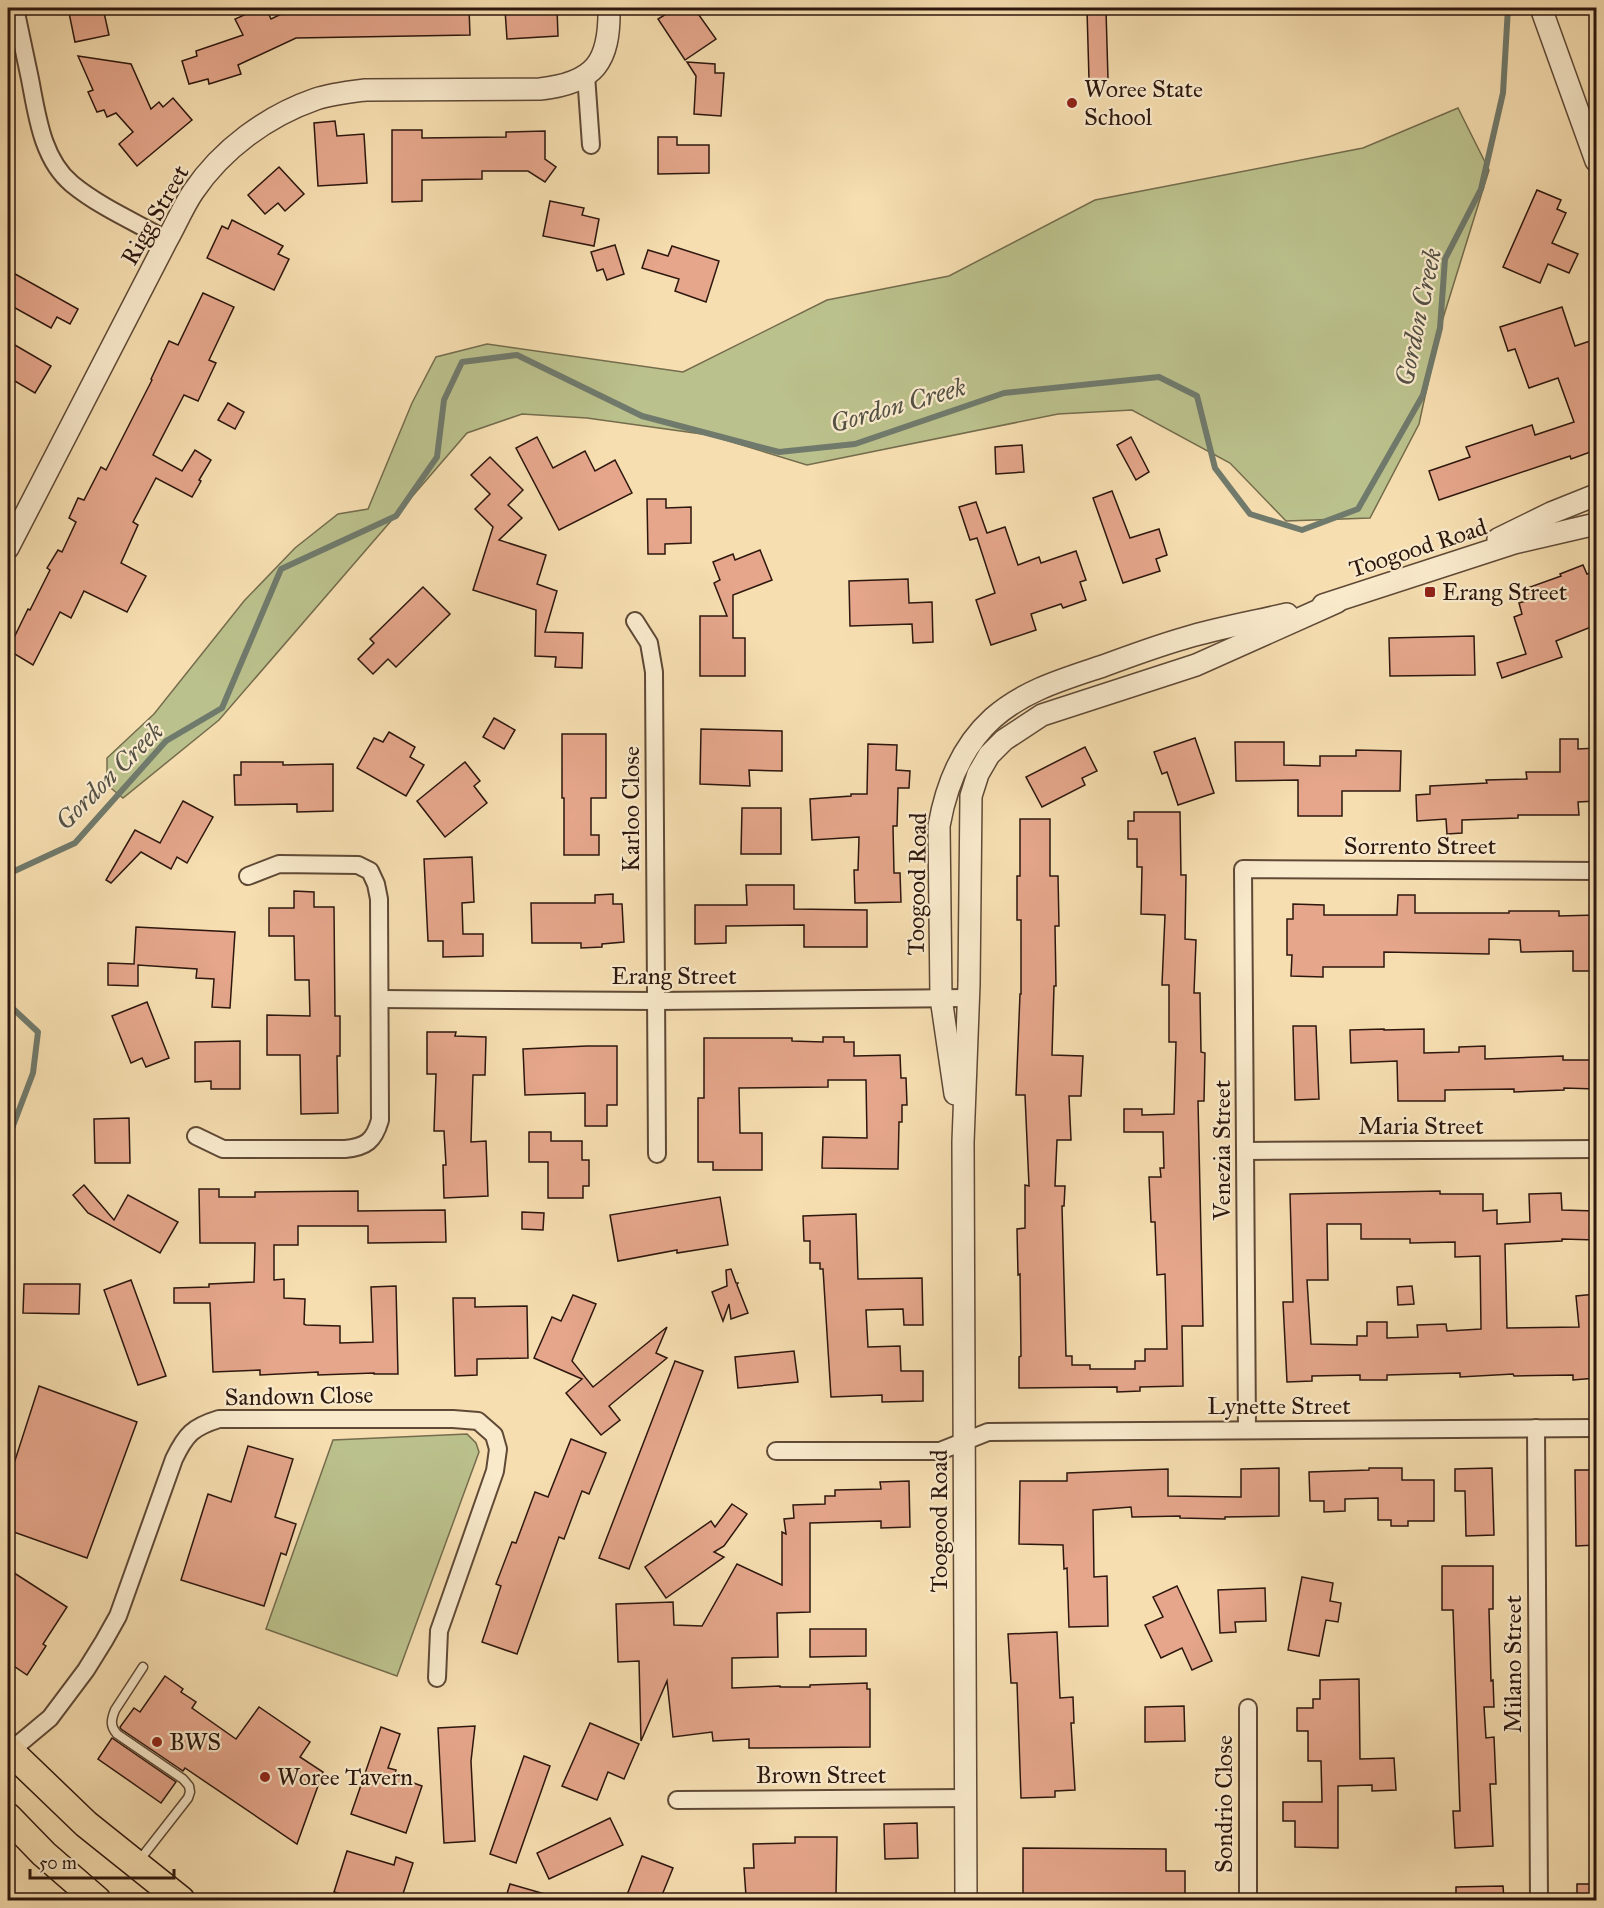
<svg xmlns="http://www.w3.org/2000/svg" width="1604" height="1908" font-family="'IM FELL Great Primer',serif">
<rect width="100%" height="100%" fill="#f6deb0"/>
<filter id="stains"><feTurbulence type="fractalNoise" baseFrequency=".00333" numOctaves="4"/><feColorMatrix values="0 0 0 0 .2 0 0 0 0 .09 0 0 0 0 .02 0 0 0 .5 -.17"/></filter>
<radialGradient id="worn" r=".72"><stop offset=".6" stop-color="#630" stop-opacity="0"/><stop offset="1" stop-color="#630" stop-opacity=".3"/></radialGradient>
<!-- green -->
<g fill="#bbc18c" stroke="#746c4d" stroke-width="1.5">
<polygon points="1458,108 1489,170 1440,328 1419,424 1370,518 1286,521 1230,463 1132,410 1058,414 807,465 709,435 587,418 522,414 467,433 219,720 123,798 107,785 107,758 154,714 244,601 295,548 338,514 368,509 412,403 436,357 487,344 683,372 827,300 949,276 1095,200 1363,148"/>
<polygon points="467,1434 476,1443 479,1452 397,1676 266,1629 333,1440"/>
</g>
<g fill="none" stroke-linecap="round" stroke-linejoin="round">
<!-- stream -->
<g stroke="#707a6c" stroke-width="6">
<polyline points="8,874 75,843 166,741 222,708 281,569 396,516 437,457 444,400 462,362 517,355 642,416 779,452 855,444 1004,393 1159,377 1197,396 1215,468 1250,514 1302,530 1358,509 1423,395 1440,328 1445,259 1481,189 1503,93 1508,8"/>
<polyline points="8,1004 38,1032 33,1073 8,1139"/>
</g>
</g>
<!-- building -->
<g fill="#e5a68b" stroke="#2d170e" stroke-width="1.5" fill-rule="evenodd">
<polygon points="68,8 103,8 109,35 75,42"/>
<polygon points="260,8 266,8 271,19 294,8 351,8 351,13 385,12 385,8 469,8 470,35 296,38 238,65 241,74 209,84 208,79 189,84 182,61 197,56 196,51 243,35 235,19"/>
<polygon points="557,8 558,36 507,39 505,10"/>
<polygon points="676,8 694,8 716,39 685,60 658,19"/>
<polygon points="1087,10 1106,10 1108,79 1089,79"/>
<polygon points="78,56 131,64 151,109 159,102 163,107 173,98 192,120 137,166 119,144 133,132 116,113 107,117 104,110 97,112 88,92 93,90"/>
<polygon points="687,62 715,64 715,73 724,73 721,116 694,114 696,76"/>
<polygon points="335,121 337,136 364,134 367,183 318,186 314,123"/>
<polygon points="392,130 422,130 422,138 506,137 506,132 545,131 545,159 556,167 545,182 528,171 482,171 482,179 422,180 422,201 392,202"/>
<polygon points="658,137 677,137 677,145 709,145 709,173 658,174"/>
<polygon points="279,167 304,194 285,211 278,203 265,214 248,195"/>
<polygon points="1537,190 1561,200 1557,209 1566,213 1552,243 1578,254 1569,273 1548,264 1540,283 1503,267"/>
<polygon points="550,201 584,208 582,215 599,219 594,246 543,236"/>
<polygon points="232,220 283,246 278,254 289,259 274,290 207,258 222,226 228,229"/>
<polygon points="615,245 624,274 607,280 603,269 597,271 591,252"/>
<polygon points="672,246 719,261 706,302 675,291 679,279 642,268 648,250 668,256"/>
<polygon points="8,270 78,309 70,324 57,317 51,328 8,304"/>
<polygon points="203,293 234,307 209,360 216,363 198,401 184,395 153,455 182,471 195,450 211,460 199,480 201,481 192,497 156,478 133,522 138,525 121,563 146,576 127,612 84,591 71,618 60,612 33,665 8,650 28,609 30,610 50,570 47,568 58,550 62,552 76,522 69,518 78,498 84,500 101,467 106,470 152,380 151,379 169,341 178,345"/>
<polygon points="1562,307 1575,346 1596,339 1596,450 1571,459 1570,456 1439,500 1429,471 1470,457 1466,447 1532,425 1535,435 1574,422 1558,378 1529,388 1515,349 1508,351 1500,327"/>
<polygon points="8,341 51,366 35,393 8,377"/>
<polygon points="228,403 244,412 235,429 218,420"/>
<polygon points="537,437 553,468 585,451 595,471 615,460 632,493 559,530 516,448"/>
<polygon points="1131,437 1149,472 1136,480 1117,445"/>
<polygon points="1022,445 1024,472 996,474 995,447"/>
<polygon points="490,457 523,490 508,505 522,518 499,540 546,555 537,584 557,591 545,632 583,633 582,668 555,667 556,657 535,656 536,610 473,590 493,527 475,509 490,494 471,475"/>
<polygon points="1112,491 1130,538 1159,529 1167,555 1156,559 1160,571 1123,583 1093,498"/>
<polygon points="647,499 666,499 666,508 691,507 691,543 665,544 665,554 648,554"/>
<polygon points="976,502 987,533 1005,527 1018,565 1039,557 1041,563 1076,551 1086,580 1080,582 1086,600 1063,608 1061,604 1031,614 1036,630 991,645 976,600 995,593 977,538 970,540 959,507"/>
<polygon points="760,550 772,580 733,595 733,638 745,638 745,676 700,676 700,616 727,616 714,583 720,580 713,562 733,554 735,560"/>
<polygon points="1583,565 1587,574 1596,571 1596,625 1556,641 1562,657 1502,678 1497,663 1526,654 1514,617 1522,614 1519,603 1526,601 1522,590 1561,576 1560,574"/>
<polygon points="908,579 909,603 932,602 933,642 913,643 912,624 850,626 849,581"/>
<polygon points="423,587 450,614 396,667 388,659 373,674 358,659 374,643 370,639"/>
<polygon points="1474,636 1475,675 1390,676 1389,638"/>
<polygon points="494,718 515,730 504,749 483,737"/>
<polygon points="701,729 782,731 782,771 749,770 750,786 700,784"/>
<polygon points="389,732 415,747 410,757 424,765 406,796 357,768 374,738 383,742"/>
<polygon points="562,734 606,734 606,798 591,798 591,835 599,835 599,855 564,855 564,798 562,798"/>
<polygon points="1195,738 1214,793 1178,805 1167,772 1162,774 1154,752"/>
<polygon points="1560,739 1578,739 1578,749 1596,748 1596,801 1578,802 1579,815 1518,815 1518,818 1462,820 1462,833 1447,834 1446,819 1417,821 1416,795 1430,794 1430,786 1487,783 1486,780 1527,779 1526,772 1560,772"/>
<polygon points="1235,742 1284,742 1284,765 1320,766 1320,756 1356,756 1356,750 1401,751 1400,791 1342,791 1342,816 1298,816 1298,780 1236,781"/>
<polygon points="868,744 897,745 896,770 910,771 909,788 898,788 897,826 893,826 894,873 900,873 901,902 855,903 854,870 858,870 859,837 812,840 810,799 851,796 851,794 867,794"/>
<polygon points="1085,747 1097,771 1082,778 1085,785 1042,807 1026,777"/>
<polygon points="241,762 283,762 283,765 333,764 333,811 297,812 297,804 235,805 234,775 241,775"/>
<polygon points="465,762 480,781 474,786 487,803 445,837 417,801"/>
<polygon points="183,801 213,817 187,863 177,857 171,869 141,852 111,883 106,880 135,830 160,843"/>
<polygon points="742,808 781,808 781,854 741,854"/>
<polygon points="1134,812 1180,812 1181,875 1186,875 1185,939 1196,940 1194,993 1200,993 1201,1052 1205,1053 1204,1101 1198,1101 1203,1326 1182,1326 1183,1386 1140,1387 1140,1391 1117,1392 1117,1387 1019,1388 1019,1357 1021,1356 1020,1274 1018,1275 1017,1229 1025,1228 1025,1185 1029,1186 1025,1095 1016,1095 1020,994 1021,994 1021,920 1017,920 1017,876 1020,876 1020,819 1050,819 1050,876 1058,876 1059,926 1055,926 1056,986 1054,986 1052,1055 1083,1056 1081,1096 1069,1096 1071,1140 1057,1140 1055,1186 1065,1186 1064,1206 1062,1206 1066,1356 1072,1356 1072,1365 1090,1365 1090,1369 1135,1369 1135,1361 1145,1361 1145,1349 1167,1349 1165,1274 1157,1275 1155,1222 1151,1222 1149,1177 1161,1177 1160,1168 1164,1168 1163,1132 1124,1132 1124,1109 1142,1109 1142,1115 1174,1114 1176,1042 1169,1042 1169,985 1162,985 1165,915 1141,914 1142,867 1137,867 1137,839 1128,839 1128,821 1134,821"/>
<polygon points="472,857 474,902 462,903 463,934 483,934 483,956 443,957 443,941 428,941 424,859"/>
<polygon points="746,885 794,885 794,909 867,910 867,947 804,947 804,925 726,926 726,943 695,944 695,905 747,905"/>
<polygon points="294,891 314,892 314,907 334,907 335,1016 340,1016 340,1056 337,1056 338,1113 301,1114 300,1055 267,1055 267,1015 310,1016 309,980 295,980 294,936 269,936 269,908 294,908"/>
<polygon points="613,894 613,904 622,904 624,942 602,944 602,947 581,948 581,943 532,943 531,903 595,903 595,895"/>
<polygon points="1398,895 1415,895 1415,913 1509,913 1509,911 1559,911 1559,916 1596,915 1596,971 1573,971 1573,951 1521,952 1520,940 1489,939 1489,954 1384,952 1384,967 1323,967 1323,977 1291,976 1292,955 1287,955 1287,919 1293,919 1293,904 1324,905 1324,915 1397,915"/>
<polygon points="136,927 235,932 230,1008 212,1007 214,979 196,978 197,969 138,965 138,986 108,985 108,963 134,964"/>
<polygon points="147,1002 169,1058 146,1067 142,1058 131,1063 112,1016"/>
<polygon points="1293,1026 1316,1026 1319,1099 1295,1100"/>
<polygon points="1384,1029 1384,1030 1424,1029 1424,1053 1459,1052 1459,1047 1485,1046 1485,1059 1563,1056 1563,1060 1596,1060 1596,1089 1564,1088 1564,1090 1514,1092 1514,1089 1445,1090 1445,1101 1398,1101 1397,1061 1351,1063 1350,1030"/>
<polygon points="427,1032 456,1032 455,1036 486,1037 485,1075 473,1075 471,1142 486,1141 488,1196 444,1198 443,1165 446,1165 444,1131 434,1131 436,1074 427,1074"/>
<polygon points="823,1037 844,1037 844,1042 854,1042 854,1056 900,1055 901,1078 906,1078 907,1105 902,1105 902,1122 899,1122 898,1169 822,1168 823,1137 867,1138 866,1080 828,1080 828,1087 739,1088 740,1133 762,1133 762,1170 713,1170 713,1162 698,1162 698,1098 704,1098 704,1038 792,1038 792,1041 823,1042"/>
<polygon points="240,1041 240,1089 211,1089 211,1081 195,1082 195,1042"/>
<polygon points="587,1046 617,1046 617,1105 607,1105 607,1126 585,1126 585,1093 525,1095 523,1049"/>
<polygon points="129,1118 130,1163 95,1163 94,1119"/>
<polygon points="529,1132 551,1132 551,1141 582,1141 582,1160 589,1160 589,1186 583,1186 583,1198 548,1198 548,1162 529,1162"/>
<polygon points="84,1185 114,1220 128,1195 178,1222 160,1253 88,1213 73,1195"/>
<polygon points="199,1189 219,1189 219,1197 255,1197 255,1192 358,1191 358,1211 445,1210 446,1242 368,1243 368,1226 298,1226 298,1245 274,1245 274,1280 284,1279 284,1298 305,1299 304,1324 306,1325 340,1326 340,1343 373,1342 371,1287 396,1286 398,1374 374,1374 374,1373 318,1375 318,1372 260,1375 260,1370 213,1372 210,1303 174,1303 174,1288 209,1287 209,1284 254,1282 255,1243 200,1243"/>
<path d="M1440,1191V1194H1483V1211L1497,1210V1224L1530,1222L1529,1194L1561,1193L1562,1210L1596,1211V1240L1562,1239V1241L1505,1244L1507,1328L1579,1327L1576,1296L1596,1294V1378L1573,1380V1375L1514,1376L1513,1374L1460,1377V1373L1387,1375V1380H1360V1375L1312,1376V1381L1287,1382L1283,1302H1293L1290,1194ZM1327,1224H1361V1239H1410V1243L1455,1242V1257L1480,1256L1481,1329L1447,1331L1446,1324L1417,1325L1418,1337L1387,1338V1322H1367V1336H1357V1345L1311,1344L1307,1280H1328Z"/>
<polygon points="720,1197 728,1245 677,1253 677,1250 618,1261 610,1215"/>
<polygon points="522,1212 544,1213 543,1230 522,1229"/>
<polygon points="856,1214 858,1279 922,1278 923,1325 904,1325 903,1309 866,1310 868,1347 900,1346 901,1371 923,1371 923,1401 882,1402 882,1395 831,1397 823,1269 820,1269 820,1263 810,1263 810,1241 804,1241 803,1216"/>
<polygon points="731,1269 736,1283 738,1283 737,1285 748,1313 731,1319 729,1304 723,1321 712,1292 727,1286 726,1270"/>
<polygon points="131,1280 166,1376 138,1385 104,1290"/>
<polygon points="24,1284 80,1284 79,1314 23,1313"/>
<polygon points="1412,1286 1414,1304 1398,1305 1397,1287"/>
<polygon points="573,1295 596,1304 572,1361 593,1387 667,1327 656,1353 667,1358 609,1406 620,1420 601,1435 566,1393 582,1379 534,1358 552,1317 561,1321"/>
<polygon points="453,1298 475,1298 475,1307 527,1306 528,1358 477,1359 477,1375 455,1376"/>
<polygon points="794,1351 798,1382 738,1388 735,1357"/>
<polygon points="675,1361 703,1371 629,1569 599,1558"/>
<polygon points="39,1386 137,1422 87,1558 8,1530 8,1482"/>
<polygon points="571,1439 606,1453 589,1494 582,1491 564,1539 559,1537 517,1654 482,1642 501,1586 496,1584 512,1542 516,1543 535,1492 548,1497"/>
<polygon points="248,1446 293,1459 275,1517 296,1524 286,1555 281,1553 264,1606 181,1580 208,1494 231,1502"/>
<polygon points="1279,1468 1279,1516 1225,1517 1225,1519 1180,1518 1180,1516 1132,1517 1131,1507 1093,1510 1094,1577 1107,1576 1108,1626 1069,1627 1067,1568 1064,1569 1063,1545 1019,1544 1020,1481 1067,1481 1067,1473 1168,1469 1168,1496 1241,1497 1241,1469"/>
<polygon points="1369,1468 1402,1468 1402,1480 1434,1480 1434,1521 1408,1521 1408,1526 1391,1526 1391,1520 1378,1520 1378,1498 1345,1499 1345,1511 1324,1512 1324,1501 1310,1501 1309,1472 1369,1470"/>
<polygon points="1492,1468 1494,1535 1466,1536 1465,1491 1455,1491 1455,1469"/>
<polygon points="1575,1470 1596,1470 1596,1545 1576,1546"/>
<polygon points="909,1481 910,1527 881,1528 881,1521 810,1523 810,1612 777,1613 778,1657 732,1658 732,1688 780,1686 780,1687 810,1687 810,1685 867,1683 867,1689 870,1689 870,1747 749,1748 749,1739 713,1741 712,1732 673,1737 667,1681 641,1741 639,1661 618,1662 616,1604 673,1602 674,1625 702,1626 737,1564 782,1585 782,1532 786,1534 784,1519 794,1518 793,1505 825,1504 825,1496 835,1496 835,1490 881,1489 880,1482"/>
<polygon points="732,1504 747,1514 724,1546 714,1552 724,1557 666,1598 645,1567 711,1521 715,1527"/>
<polygon points="1442,1566 1493,1566 1493,1609 1489,1609 1491,1681 1493,1680 1494,1707 1484,1707 1486,1738 1494,1737 1496,1784 1490,1784 1493,1846 1455,1848 1453,1811 1460,1811 1453,1610 1442,1610"/>
<polygon points="8,1569 67,1607 43,1644 46,1646 27,1675 8,1662"/>
<polygon points="1302,1577 1333,1583 1330,1601 1341,1603 1338,1622 1326,1620 1319,1656 1288,1650"/>
<polygon points="1177,1586 1212,1661 1192,1670 1182,1648 1161,1658 1145,1625 1163,1617 1153,1597"/>
<polygon points="1265,1588 1266,1621 1235,1622 1236,1632 1220,1633 1218,1590"/>
<polygon points="810,1629 866,1629 866,1656 810,1657"/>
<polygon points="1057,1632 1060,1698 1073,1697 1074,1723 1071,1723 1075,1790 1055,1791 1055,1797 1021,1798 1017,1683 1011,1683 1008,1634"/>
<polygon points="165,1676 183,1689 181,1692 196,1702 192,1708 236,1739 259,1707 310,1742 300,1757 323,1772 297,1844 185,1768 183,1771 121,1729 120,1727 134,1708 140,1712"/>
<polygon points="1359,1679 1360,1759 1394,1758 1396,1790 1372,1791 1372,1785 1338,1786 1338,1848 1295,1847 1295,1821 1283,1821 1283,1802 1322,1802 1321,1761 1308,1761 1308,1731 1297,1731 1297,1708 1313,1708 1313,1699 1320,1699 1320,1680"/>
<polygon points="1184,1706 1185,1741 1145,1742 1145,1707"/>
<polygon points="590,1723 639,1744 624,1779 608,1772 597,1800 562,1786"/>
<polygon points="475,1726 471,1761 475,1841 444,1843 438,1728"/>
<polygon points="381,1727 400,1734 388,1768 396,1770 394,1776 422,1786 406,1833 351,1814"/>
<polygon points="112,1738 176,1782 161,1803 98,1759"/>
<polygon points="524,1756 550,1766 516,1863 490,1854"/>
<polygon points="610,1818 623,1845 549,1879 537,1853"/>
<polygon points="917,1823 918,1858 885,1859 884,1824"/>
<polygon points="795,1837 837,1837 836,1895 781,1895 781,1900 755,1900 755,1895 746,1896 744,1868 754,1868 753,1844 795,1843"/>
<polygon points="1023,1848 1166,1849 1166,1871 1185,1871 1185,1900 1023,1900"/>
<polygon points="347,1851 394,1865 396,1857 413,1863 401,1900 362,1900 334,1892"/>
<polygon points="642,1856 673,1868 660,1900 625,1900"/>
<polygon points="510,1884 552,1896 552,1900 505,1900"/>
<rect x="1577" y="1884" width="19" height="16"/>
<polygon points="1503,1886 1504,1900 1456,1900 1456,1887"/>
</g>
<g fill="none" stroke-linecap="round" stroke-linejoin="round">
<defs>
<path id="service" d="M138,1862L188,1798L190,1792L189,1786L183,1779L117,1734C110,1726 111,1720 115,1710L143,1667"/>
<g id="minor">
<path d="M15,8C20,31 25,55 30,79C37,115 42,159 72,184C100,207 135,222 167,240"/>
<polyline points="586,75 591,145"/>
<polyline points="635,621 649,643 654,672 657,1154"/>
<polyline points="380,999 656,1001 968,998"/>
<path d="M196,1136L223,1149H345C366,1147 374,1141 380,1120L379,899L376,884L370,871L358,865L279,864L248,876"/>
<polyline points="1246,1151 1596,1149"/>
<polyline points="1536,1428 1539,1900"/>
<polyline points="1247,1430 1243,869 1596,871"/>
<polyline points="776,1451 940,1451 988,1432 1596,1428"/>
<path d="M8,1753L50,1718L86,1670L104,1641L118,1616L174,1459C186,1434 193,1427 219,1419H453L478,1421L494,1435L498,1449L495,1471L439,1631L437,1678"/>
<polyline points="677,1800 966,1798"/>
<polyline points="1248,1900 1248,1708"/>
</g>
<g id="tertiary">
<polyline points="1541,8 1596,161"/>
<polyline points="1498,539 1551,513 1596,495"/>
<path d="M8,548L167,240C176,224 183,207 193,192C222,149 267,116 316,99C331,94 349,92 365,90L540,89C595,83 610,62 609,8"/>
<polyline points="1323,605 1514,543 1596,524"/>
<path d="M955,1094L941,998L939,826C946,786 962,746 993,718C1025,690 1064,679 1103,666C1130,656 1157,646 1185,638C1218,628 1253,622 1287,614"/>
<polyline points="966,1900 963,1142 969,984 971,796 978,774 989,755 1004,740 1042,715 1196,665 1337,602"/>
</g>
<g id="primary">
<polyline points="8,1749 86,1824 181,1900"/>
<polyline points="8,1817 44,1854 97,1900"/>
</g>
</defs>
<!-- service casing -->
<use href="#service" stroke="#5f4936" stroke-width="11"/>
<!-- minor casing -->
<use href="#minor" stroke="#5f4936" stroke-width="20"/>
<!-- tertiary casing -->
<use href="#tertiary" stroke="#5f4936" stroke-width="24"/>
<!-- primary casing -->
<use href="#primary" stroke="#2d170e" stroke-width="30"/>
<!-- service -->
<use href="#service" stroke="#f9eacc" stroke-width="8"/>
<!-- minor -->
<use href="#minor" stroke="#f9eacc" stroke-width="16"/>
<!-- tertiary -->
<use href="#tertiary" stroke="#f9eacc" stroke-width="21"/>
<!-- primary -->
<use href="#primary" stroke="#f6deb0" stroke-width="27"/>
</g>
<!-- markers -->
<g fill="#8f2418" stroke="#f9eacc" stroke-width="2">
<circle cx="1072" cy="103" r="6"/>
<rect x="1424" y="586" width="12" height="12" rx="3"/>
<circle cx="157" cy="1742" r="6"/>
<circle cx="265" cy="1777" r="6"/>
</g>
<g text-anchor="middle" stroke-width="4.5" stroke-linejoin="round" paint-order="stroke">
<!-- poi labels -->
<g font-size="24" fill="#2d170e" stroke="#f9eacc" text-anchor="start">
<text x="1084" y="97">Woree State<tspan x="1084" dy="28">School</tspan></text>
<text x="1442" y="600">Erang Street</text>
<text x="169" y="1750">BWS</text>
<text x="277" y="1785">Woree Tavern</text>
</g>
<!-- street labels -->
<g font-size="24" fill="#2d170e" stroke="#f9eacc">
<text transform="translate(155 215) rotate(-60)" y="8">Rigg Street</text>
<text transform="translate(1418 548) rotate(-18)" y="8">Toogood Road</text>
<text transform="translate(631 809) rotate(-90)" y="8">Karloo Close</text>
<text x="1420" y="854">Sorrento Street</text>
<text transform="translate(917 884) rotate(-89)" y="8">Toogood Road</text>
<text x="674" y="984">Erang Street</text>
<text x="1421" y="1134">Maria Street</text>
<text transform="translate(1222 1150) rotate(-90)" y="8">Venezia Street</text>
<text transform="translate(299 1396) rotate(-1)" y="8">Sandown Close</text>
<text x="1279" y="1414">Lynette Street</text>
<text transform="translate(939 1521) rotate(-90)" y="8">Toogood Road</text>
<text transform="translate(1513 1664) rotate(-90)" y="8">Milano Street</text>
<text x="821" y="1783">Brown Street</text>
<text transform="translate(1224 1804) rotate(-90)" y="8">Sondrio Close</text>
</g>
<!-- water labels -->
<g font-size="26" font-style="italic" fill="#545145" stroke="#f9eacc">
<text transform="translate(1418 317) rotate(-78)" y="9">Gordon Creek</text>
<text transform="translate(898 405) rotate(-16)" y="9">Gordon Creek</text>
<text transform="translate(109 776) rotate(-45)" y="9">Gordon Creek</text>
</g>
</g>
<!-- margin -->
<rect width="1604" height="1908" fill="none" stroke="#f6deb0" stroke-width="30"/>
<rect x="9" y="9" width="1586" height="1890" fill="none" stroke="#2d170e" stroke-width="3"/>
<rect x="15" y="15" width="1574" height="1878" fill="none" stroke="#2d170e" stroke-width="1.5"/>
<!-- scale -->
<path d="M30 1869v9h144v-9" fill="none" stroke="#2d170e" stroke-width="3"/>
<text x="39" y="1869" font-size="18" fill="#2d170e" stroke="#f9eacc" stroke-width="4.5" paint-order="stroke">50 m</text>
<rect width="100%" height="100%" filter="url(#stains)"/>
<rect width="100%" height="100%" fill="url(#worn)"/>
</svg>
